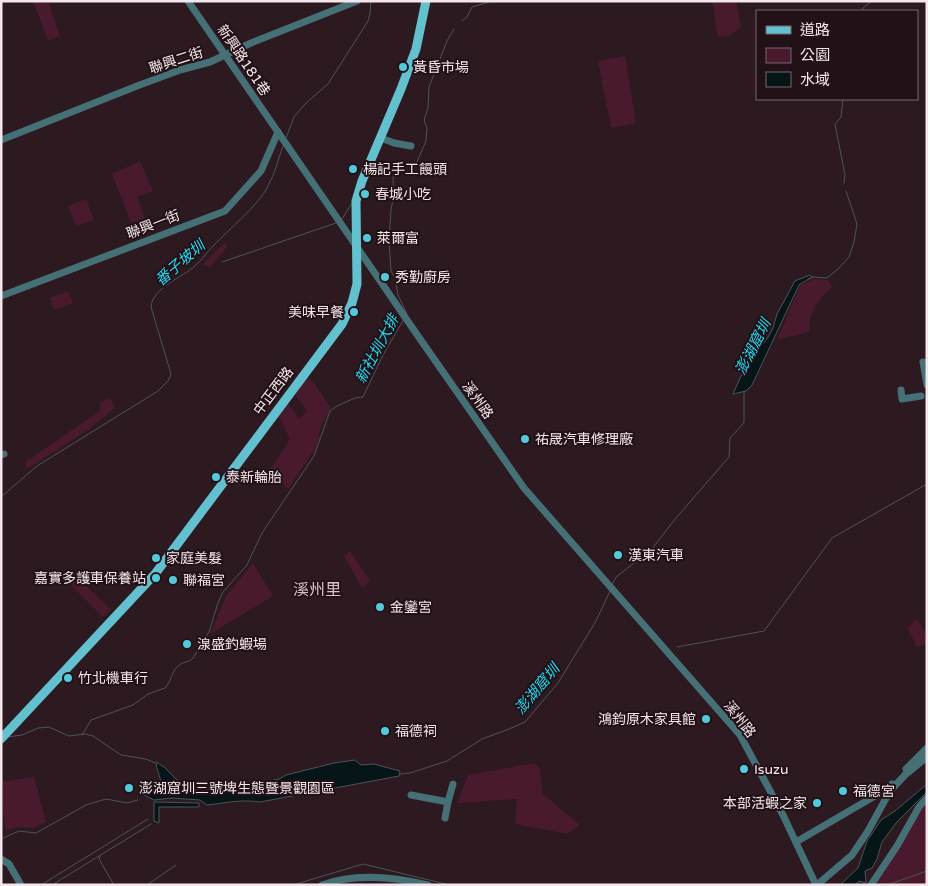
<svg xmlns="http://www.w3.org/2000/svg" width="928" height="886" font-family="'Varela Round','Noto Sans TC',sans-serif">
<rect width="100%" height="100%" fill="#2c1a20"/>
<!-- green -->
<g fill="#49192d">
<polygon points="33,1 48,1 60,36 48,40"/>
<polygon points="712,1 736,1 741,27 729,36 718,37"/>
<polygon points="625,56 636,123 611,128 598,61"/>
<polygon points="140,161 153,191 137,197 145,219 131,223 112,174"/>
<polygon points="86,199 94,220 76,226 68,206"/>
<polygon points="225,242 227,247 210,267 202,265"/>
<path d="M813,279L828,280L832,288C817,299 809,313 809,332L777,340L800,286Z"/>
<polygon points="68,291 73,303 54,310 50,298"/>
<polygon points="307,377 313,382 331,408 320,428 318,444 288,489 270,470 290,439 278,415 288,403 299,419 307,411 295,395"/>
<polygon points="110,398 115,408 88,430 27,469 25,462 100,411 100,402"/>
<polygon points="350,551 370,581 362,588 344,556"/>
<polygon points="253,563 273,596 210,634 226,596"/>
<polygon points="75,575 111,610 103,617 68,582"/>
<polygon points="917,619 927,635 927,644 917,647 907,628"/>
<polygon points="535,763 540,769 543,794 580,825 567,834 515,824 517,799 457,803 468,775"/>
<polygon points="34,777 46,822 33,828 16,827 6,831 1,797 1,782"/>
<polygon points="927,802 927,885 874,885 921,809"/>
</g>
<!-- water -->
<g fill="#061517" stroke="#4d5457">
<polygon points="810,275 812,277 799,285 752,385 746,391 733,394 747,363 767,339 773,328 777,314 795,281"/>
<path d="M355,760L361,765L374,764L400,771L399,776L260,802C239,799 227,803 207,805L200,800L172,798L154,800L140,793L161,785C161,776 156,770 156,762L164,767L178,781L197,790H221L232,786L237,789L279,779L286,775L334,763Z"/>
<polygon points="927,784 927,792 896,823 882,842 877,859 872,868 865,871 866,883 859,881 855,885 840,885 858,868 867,841 881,820 895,811"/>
<polygon points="154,802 199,803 199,807 159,807 159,823 154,821"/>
</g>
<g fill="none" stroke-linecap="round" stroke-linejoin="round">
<!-- stream -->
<g stroke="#4d5457" stroke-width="1">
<polyline points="862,11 863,8 872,1"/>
<polyline points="462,21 467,17 472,7 492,1"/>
<polyline points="843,99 841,117 835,124 845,175 844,183"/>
<polyline points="286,138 294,117 305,104 328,84 368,21 370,14 371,1"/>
<polyline points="342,219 352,203"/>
<polyline points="222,262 336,223"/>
<polyline points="808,279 813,277 827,278 838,269 849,257 854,242 857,224 846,191"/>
<polyline points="407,314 398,295 395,278 391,271 389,240 391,209 394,196 393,179 397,166 404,165 411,166 417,162 426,141 427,128 424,120 428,108 429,87 447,41 454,29"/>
<path d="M1,497L37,466L158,391L168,381L171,374L151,307C152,288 183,277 195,266C202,260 207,252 213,246C229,229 258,206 268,186C275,174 278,159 283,146"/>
<polyline points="612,585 616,577 651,550 676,518 729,457 730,438 744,423 744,391"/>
<polyline points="677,647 764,631 832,538 927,484"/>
<path d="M82,735L91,720L133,705L148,694L165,688C171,682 172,671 178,666C183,661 189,663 193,658L209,632L218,603L223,592L247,565L262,533L314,456L330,411L337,406L355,398L363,397L383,355L404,319"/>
<polyline points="8,737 22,735 38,728 49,727 69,736 85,734 93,736 121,755 146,759 155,763"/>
<polyline points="400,774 410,773 447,761 482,739 509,729 525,722 558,683 596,621 610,591"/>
<polyline points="1,839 19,831 36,833 86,805 106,799 127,803 138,800"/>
<polyline points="100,856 99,859 114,885"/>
<polyline points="41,885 148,819"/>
<polyline points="52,885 151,824"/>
<polyline points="147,885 176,865"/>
<polyline points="293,885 363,864 450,885"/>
<polyline points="887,885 927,871"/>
</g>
<!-- minor -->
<g stroke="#457076" stroke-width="7">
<polyline points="188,1 418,336 524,488 740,735 783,815 816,885"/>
<polyline points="381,138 394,143 411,146"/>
<polyline points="1,140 137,86 180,70 210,62 251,43 357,1"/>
<polyline points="1,296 225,211 261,171 278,132"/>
<polyline points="923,362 927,385"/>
<polyline points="901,390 902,399 921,396"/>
<polyline points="1,455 4,454"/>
<polyline points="906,769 927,748"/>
<polyline points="411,795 448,802 445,818"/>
<polyline points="448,802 453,784"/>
<polyline points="796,842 880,793 892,784"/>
<polyline points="1,859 9,864 21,885"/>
<path d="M322,885C354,873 395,877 428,885"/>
<polyline points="817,885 852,855 868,831 890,791 905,775 927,757"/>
<polyline points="871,885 897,846 919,807 927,798"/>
</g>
<!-- major -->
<polyline stroke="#63c0cf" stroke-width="9" points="1,739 155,574 342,324 352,303 357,284 356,201 362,181 401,89 416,49 426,1"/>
</g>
<!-- markers -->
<g fill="#53cadc" stroke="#221117" stroke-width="2">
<circle cx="403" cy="67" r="5"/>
<circle cx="353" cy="169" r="5"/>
<circle cx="365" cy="194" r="5"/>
<circle cx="367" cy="238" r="5"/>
<circle cx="385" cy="277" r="5"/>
<circle cx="354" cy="312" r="5"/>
<circle cx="525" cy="439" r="5"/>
<circle cx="216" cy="477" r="5"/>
<circle cx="618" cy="555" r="5"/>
<circle cx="156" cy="558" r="5"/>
<circle cx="156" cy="578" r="5"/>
<circle cx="173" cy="580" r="5"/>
<circle cx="380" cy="607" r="5"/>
<circle cx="187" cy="644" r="5"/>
<circle cx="68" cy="678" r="5"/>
<circle cx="706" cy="719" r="5"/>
<circle cx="385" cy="731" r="5"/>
<circle cx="744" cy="769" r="5"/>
<circle cx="129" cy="788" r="5"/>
<circle cx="843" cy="791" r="5"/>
<circle cx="817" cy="803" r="5"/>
</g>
<g text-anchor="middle" stroke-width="4" stroke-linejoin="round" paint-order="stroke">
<!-- street labels -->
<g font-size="14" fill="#f4e7eb" stroke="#221117">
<text transform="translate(176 60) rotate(-18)" y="5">聯興二街</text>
<text transform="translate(244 60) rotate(56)" y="5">新興路181巷</text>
<text transform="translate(153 224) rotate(-21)" y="5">聯興一街</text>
<text transform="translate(273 391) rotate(-53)" y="5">中正西路</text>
<text transform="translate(478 400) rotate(55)" y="5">溪州路</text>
<text transform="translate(740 719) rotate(52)" y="5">溪州路</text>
</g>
<!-- poi labels -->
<g font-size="14" fill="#f4e7eb" stroke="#221117" text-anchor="start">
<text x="413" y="72">黃昏市場</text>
<text x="363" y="174">楊記手工饅頭</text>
<text x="375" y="199">春城小吃</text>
<text x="377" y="243">萊爾富</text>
<text x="395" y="282">秀勤廚房</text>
<text x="344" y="317" text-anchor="end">美味早餐</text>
<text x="535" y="444">祐晟汽車修理廠</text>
<text x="226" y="482">泰新輪胎</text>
<text x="628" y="560">漢東汽車</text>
<text x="166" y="563">家庭美髮</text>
<text x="146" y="583" text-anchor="end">嘉實多護車保養站</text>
<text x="183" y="585">聯福宮</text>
<text x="390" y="612">金鑾宮</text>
<text x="197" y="649">湶盛釣蝦場</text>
<text x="78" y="683">竹北機車行</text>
<text x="696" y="724" text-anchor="end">鴻鈞原木家具館</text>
<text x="395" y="736">福德祠</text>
<text x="754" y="774">Isuzu</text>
<text x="139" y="793">澎湖窟圳三號埤生態暨景觀園區</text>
<text x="853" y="796">福德宮</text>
<text x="807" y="808" text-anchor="end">本部活蝦之家</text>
</g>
<!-- water labels -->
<g font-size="15" font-style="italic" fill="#1fdbf2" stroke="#221117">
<text transform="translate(180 263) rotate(-41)" y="5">番子坡圳</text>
<text transform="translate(753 347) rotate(-63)" y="5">澎湖窟圳</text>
<text transform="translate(377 349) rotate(-62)" y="5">新社圳大排</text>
<text transform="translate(537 689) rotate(-50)" y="5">澎湖窟圳</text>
</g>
<!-- quarter labels -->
<g font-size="16" fill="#dbc2ca" stroke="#221117">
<text x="317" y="595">溪州里</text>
</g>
</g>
<!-- border -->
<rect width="928" height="886" fill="none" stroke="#f4e7eb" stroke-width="5"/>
<!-- legend -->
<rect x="756" y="10" width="162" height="90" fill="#221117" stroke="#76676c"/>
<rect x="766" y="26" width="25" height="8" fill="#63c0cf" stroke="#76676c"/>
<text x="800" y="35" font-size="15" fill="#f4e7eb">道路</text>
<rect x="766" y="48" width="25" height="15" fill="#49192d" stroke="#76676c"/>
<text x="800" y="60" font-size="15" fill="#f4e7eb">公園</text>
<rect x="766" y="72" width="25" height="15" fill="#061517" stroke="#76676c"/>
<text x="800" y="85" font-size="15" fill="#f4e7eb">水域</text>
</svg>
